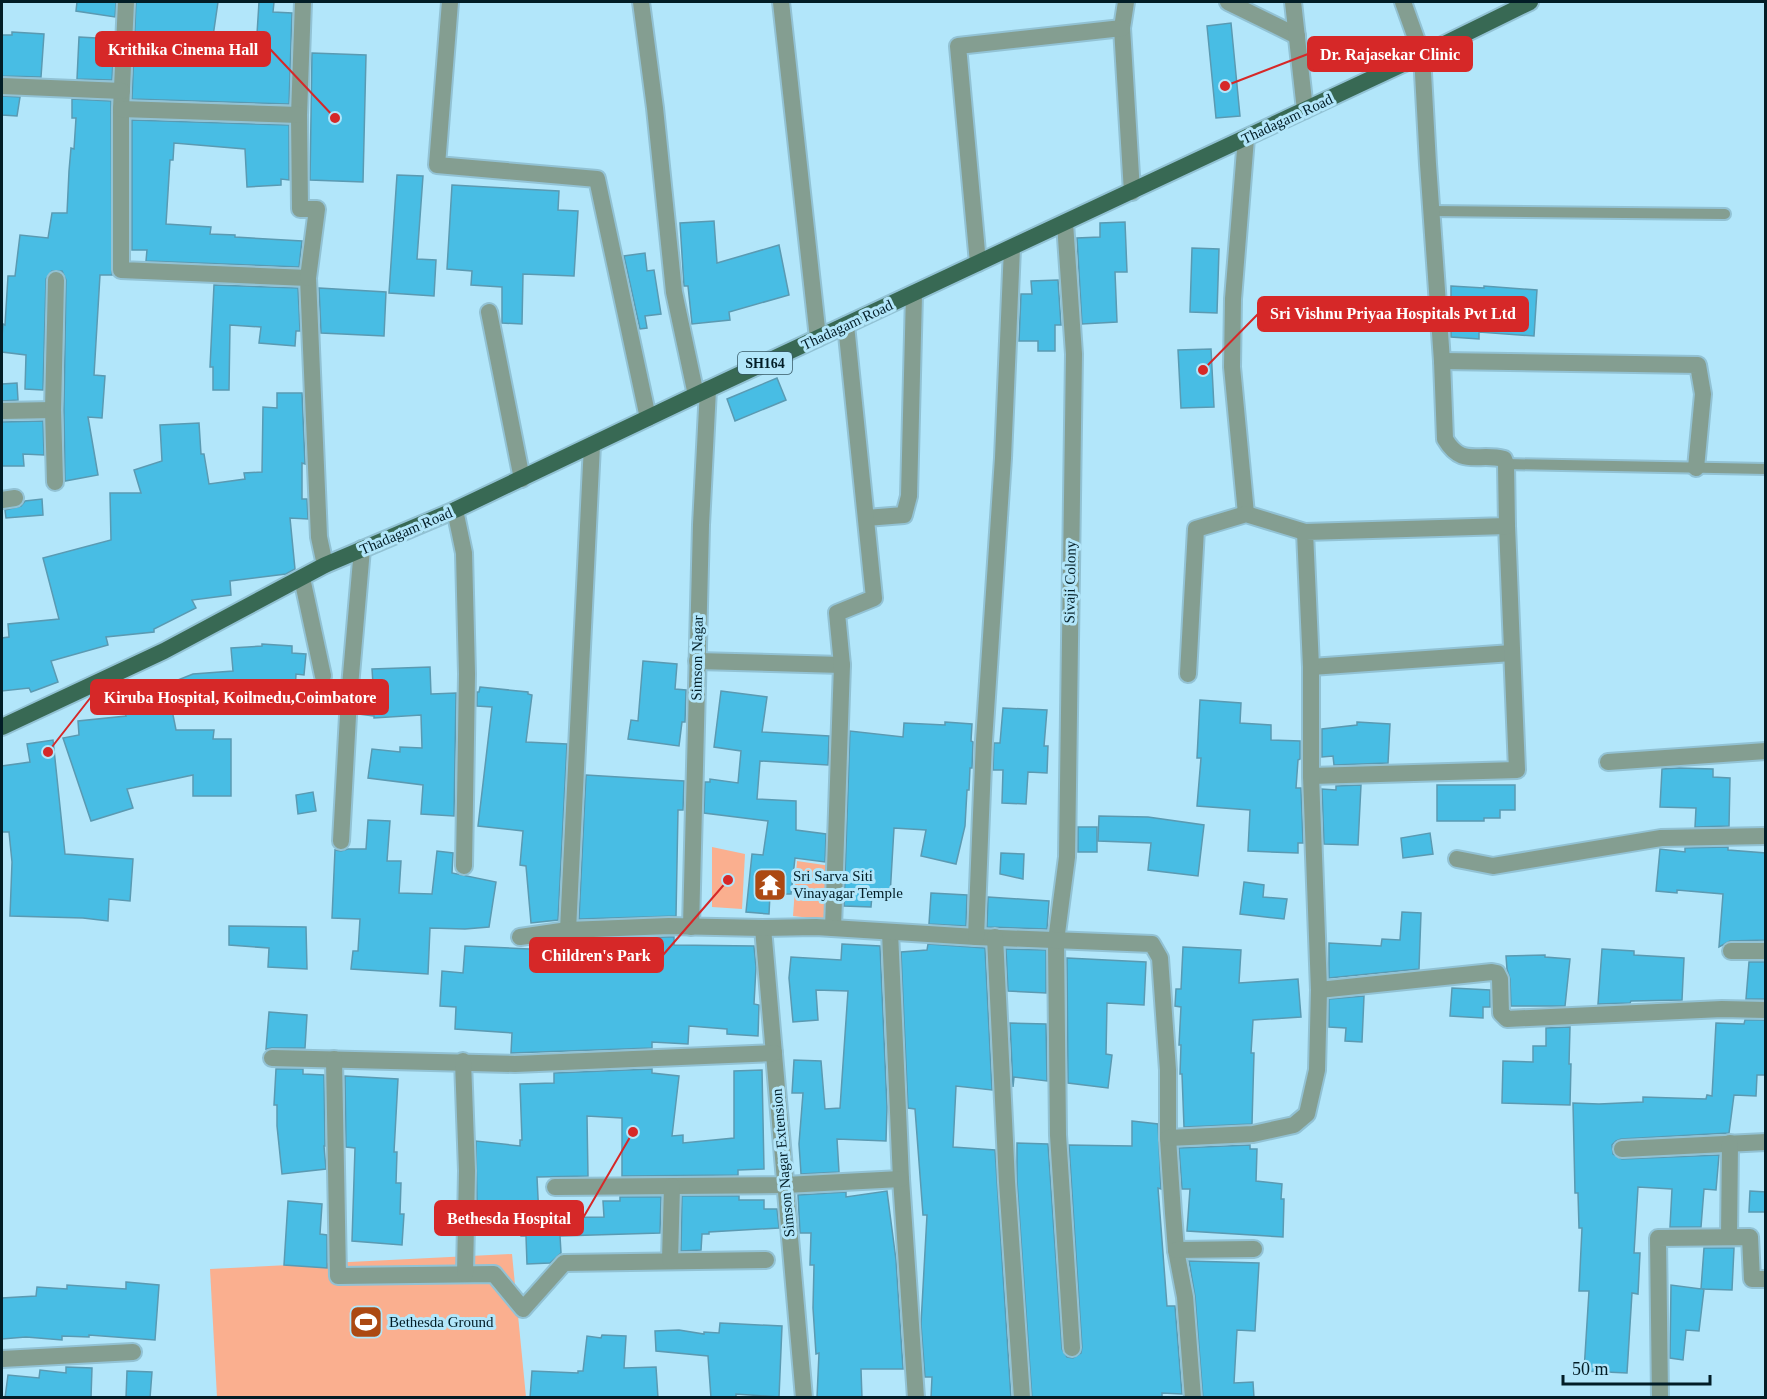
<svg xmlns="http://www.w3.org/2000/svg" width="1767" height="1399" font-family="Georgia,serif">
<rect width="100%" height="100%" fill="#b2e6fa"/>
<!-- green -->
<g fill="#faaf8f">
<polygon points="712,847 745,854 742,909 712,907"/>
<polygon points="797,861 831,866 828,920 793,916"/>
<polygon points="512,1254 526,1397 217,1397 210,1269"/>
</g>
<!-- building -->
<g fill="#48bde4" stroke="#5a9ab2" stroke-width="1.5">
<polygon points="77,2 116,2 115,17 76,11"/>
<polygon points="136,2 218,2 209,64 255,66 259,2 274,2 273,12 292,13 289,104 132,99"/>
<polygon points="1231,23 1240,116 1216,118 1207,26"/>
<polygon points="12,32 44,34 41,77 2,76 2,35 12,35"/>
<polygon points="79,37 114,39 112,80 77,79"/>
<polygon points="312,53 366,55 363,182 310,180"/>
<polygon points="2,96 20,97 17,116 2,115"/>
<polygon points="72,99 111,101 112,275 100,275 94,375 105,376 102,418 88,417 98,475 65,481 64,410 66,280 62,271 52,271 46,279 43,390 25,389 26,355 2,352 2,337 3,324 5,325 8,276 15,276 20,235 48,238 52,213 67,213 69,171 71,148 74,149 76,118 72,118"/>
<polygon points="132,120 289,125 289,180 281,179 281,185 247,187 245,149 174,143 173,160 170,160 166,224 211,227 210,234 235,235 235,237 302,241 299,267 146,261 147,250 132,250"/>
<polygon points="397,175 423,176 417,259 436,260 434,296 389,293"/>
<polygon points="452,185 559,191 558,210 578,211 574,276 523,274 522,324 502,323 502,287 471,285 472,271 447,269"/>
<polygon points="714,221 717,263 779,245 789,295 729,312 730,320 692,324 688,286 684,286 680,223"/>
<polygon points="1125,222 1127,272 1115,272 1117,322 1082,324 1077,238 1100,237 1100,223"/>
<polygon points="1192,248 1219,249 1217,313 1190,312"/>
<polygon points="645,253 647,271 654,270 661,314 645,316 647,328 640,329 624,256"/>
<polygon points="1058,280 1061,325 1055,325 1055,351 1038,351 1038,341 1019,341 1021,294 1032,294 1031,281"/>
<polygon points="214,285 298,288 300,331 296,331 295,346 259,343 261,327 230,325 229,390 213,390 213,367 210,367"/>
<polygon points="1451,286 1484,288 1484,286 1537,290 1534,336 1479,332 1479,339 1451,337"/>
<polygon points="319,288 386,292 384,336 321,333"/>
<polygon points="1211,349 1214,407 1181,408 1178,350"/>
<polygon points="777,378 786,400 735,421 727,399"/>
<polygon points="17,383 18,400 2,401 2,384"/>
<polygon points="277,393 302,393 305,464 302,463 302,499 307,499 308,519 290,518 295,569 286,574 230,581 231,595 192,600 196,608 154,629 154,632 106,637 108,645 51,661 58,682 31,692 29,688 2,691 2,638 9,637 8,624 59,619 43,558 111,540 110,493 141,493 134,470 162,461 160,425 199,423 201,454 204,454 209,484 245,479 244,473 262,472 263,407 277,408"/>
<polygon points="2,422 43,421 44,455 23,454 24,466 2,466"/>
<polygon points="42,499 43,515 6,518 5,510 21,506 25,501"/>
<polygon points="262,644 292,646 292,653 306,654 304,675 296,674 295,693 265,691 194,696 171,705 176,730 214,730 213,739 231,739 231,796 193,796 193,775 127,789 133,808 91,821 63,738 79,735 78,721 126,716 120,703 193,674 233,671 231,648 262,646"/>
<polygon points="643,661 677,664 675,689 686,690 685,722 682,722 679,746 628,739 631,720 638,721"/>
<polygon points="430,667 431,694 456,693 454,816 421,814 423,785 368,778 372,749 400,752 400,747 422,748 421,715 374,718 374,716 359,714 360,698 374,699 372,669"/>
<polygon points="480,687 528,692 528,694 532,695 526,742 567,744 558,920 531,923 526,866 520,865 523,831 478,826 492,707 477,706 477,692 479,692"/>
<polygon points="721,691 767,697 762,732 829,736 828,765 760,761 757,799 796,801 796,830 826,834 825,862 795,858 791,894 770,894 769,914 746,912 752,854 763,855 768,821 704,813 705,782 710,782 710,779 738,783 741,751 714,747"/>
<polygon points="1200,700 1241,703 1240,723 1271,725 1271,740 1300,741 1300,759 1298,760 1296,788 1301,788 1303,843 1298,843 1298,853 1248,851 1250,810 1197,806 1201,758 1197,758"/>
<polygon points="1003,708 1047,710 1044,746 1048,746 1047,773 1028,772 1026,804 1002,803 1003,770 993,770 994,743 1000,743"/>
<polygon points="945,722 972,724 971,741 973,742 972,768 970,768 969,790 967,790 965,826 956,864 921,856 926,830 894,828 890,896 872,895 871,907 844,906 850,731 903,737 904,723 945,725"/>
<polygon points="1357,722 1390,724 1388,763 1334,765 1333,756 1322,757 1322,729 1357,725"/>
<polygon points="53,740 65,854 133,859 130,901 109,899 108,921 83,918 10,916 12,862 9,832 2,832 2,766 30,762 27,744"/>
<polygon points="1679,768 1713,769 1713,777 1730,778 1729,826 1695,827 1696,808 1660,807 1662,769"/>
<polygon points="586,775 684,781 683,810 678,810 676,916 579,919"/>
<polygon points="1361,785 1358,845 1324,844 1322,789 1336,790 1336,786"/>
<polygon points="1437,785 1515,785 1515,810 1500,810 1500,818 1484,818 1484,821 1437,821"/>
<polygon points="313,792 316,811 298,814 296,795"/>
<polygon points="1099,816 1148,817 1204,825 1198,876 1148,870 1151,843 1098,841"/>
<polygon points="368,820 390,821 387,861 401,861 399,893 432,894 437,851 453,853 452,873 496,882 489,927 465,929 430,928 428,974 351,969 353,951 358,951 360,919 332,918 335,850 341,851 348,849 366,849"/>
<rect x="1078" y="827" width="19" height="25"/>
<polygon points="1430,833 1433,854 1403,858 1401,838"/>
<polygon points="1728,847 1728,850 1766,853 1765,940 1730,941 1719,947 1723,894 1677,890 1677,893 1656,891 1660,849 1685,852 1685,848"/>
<polygon points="1001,853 1024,854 1023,879 1000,874"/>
<polygon points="1244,882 1264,885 1263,897 1287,899 1284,919 1240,914"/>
<polygon points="931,893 967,895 966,926 929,924"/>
<polygon points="988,897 1049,901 1047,929 987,927"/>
<polygon points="1402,912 1421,913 1419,969 1329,978 1329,943 1381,946 1382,939 1400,940"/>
<polygon points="229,926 306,927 307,969 268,967 269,948 229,945"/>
<polygon points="669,937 674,937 674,945 754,946 756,967 754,1004 759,1005 758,1036 727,1034 727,1029 689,1026 688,1044 652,1042 652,1048 511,1053 512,1033 455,1029 456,1007 440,1006 442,971 463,973 465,946 573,951 574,940"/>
<polygon points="842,944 880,946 887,1107 886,1141 837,1139 839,1172 801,1174 799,1144 803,1093 792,1093 794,1060 821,1061 825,1109 840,1108 848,991 816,990 818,1020 793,1022 789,978 791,957 841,960"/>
<polygon points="928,944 985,948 992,1090 956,1086 953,1147 995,1150 1011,1398 931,1398 932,1377 925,1377 921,1324 927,1215 923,1215 915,1109 908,1108 901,952 927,950"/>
<polygon points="1183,947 1241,950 1239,983 1298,979 1301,1017 1253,1020 1251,1053 1254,1053 1252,1124 1184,1127 1182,1074 1180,1074 1181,1045 1179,1045 1181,1007 1175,1006 1176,989 1181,989"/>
<polygon points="1006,949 1046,950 1046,993 1008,991"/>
<polygon points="1602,949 1634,951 1634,955 1684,958 1682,1000 1631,1001 1630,1003 1598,1004"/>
<polygon points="1545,955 1545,957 1570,959 1565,1006 1511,1006 1510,979 1507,969 1506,956"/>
<polygon points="1067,958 1146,962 1144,1005 1107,1003 1106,1054 1112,1055 1108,1088 1068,1083"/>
<polygon points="1749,962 1766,962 1766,999 1746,999"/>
<polygon points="1452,988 1490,990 1490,1007 1483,1007 1483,1018 1450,1016"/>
<polygon points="1364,996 1362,1042 1345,1041 1346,1028 1329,1027 1329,999"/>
<polygon points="269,1012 307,1015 305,1048 272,1048 266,1049"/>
<polygon points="1745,1020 1766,1020 1766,1075 1757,1075 1756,1096 1734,1095 1729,1133 1621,1139 1616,1141 1612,1145 1613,1154 1622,1159 1719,1155 1716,1190 1704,1189 1701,1227 1670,1227 1672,1189 1638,1187 1634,1253 1640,1253 1638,1294 1632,1293 1627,1373 1584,1371 1589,1291 1579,1291 1582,1228 1579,1228 1578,1193 1575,1193 1573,1103 1599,1104 1643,1102 1643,1097 1706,1099 1707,1095 1712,1096 1716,1023 1744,1024"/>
<polygon points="1010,1023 1046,1024 1047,1081 1014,1077 1013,1087"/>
<polygon points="1570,1027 1569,1064 1571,1064 1570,1105 1502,1103 1503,1061 1533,1062 1533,1046 1546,1046 1546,1028"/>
<polygon points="276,1069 303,1069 303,1074 324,1075 325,1146 324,1146 326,1169 282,1174 277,1126 277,1105 274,1105"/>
<polygon points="652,1069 652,1073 679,1076 672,1136 683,1135 683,1143 734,1138 734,1071 762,1070 764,1169 738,1170 738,1175 622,1176 622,1118 587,1116 588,1176 537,1177 539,1218 604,1217 603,1201 620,1201 620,1197 661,1197 660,1233 560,1236 561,1253 550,1263 527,1264 526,1236 521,1236 519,1207 477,1202 476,1141 520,1146 520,1140 522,1140 520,1084 554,1083 554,1073"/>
<polygon points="345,1076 398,1079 394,1152 397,1152 396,1183 401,1183 400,1214 404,1214 402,1245 352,1241 355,1148 346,1147"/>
<polygon points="1132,1121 1158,1124 1161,1189 1158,1188 1167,1306 1175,1306 1182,1394 1162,1393 1162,1398 1032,1398 1017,1181 1017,1143 1048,1144 1062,1349 1067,1357 1073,1358 1081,1353 1082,1347 1069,1145 1132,1146"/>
<polygon points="1250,1145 1250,1149 1257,1149 1256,1181 1282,1184 1281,1199 1284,1199 1283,1237 1187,1231 1190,1189 1182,1189 1179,1148"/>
<polygon points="887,1191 896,1260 903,1369 861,1369 862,1398 817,1398 819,1353 816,1354 813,1308 814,1265 810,1265 811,1233 800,1233 798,1195 846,1192 846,1197"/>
<polygon points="1750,1191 1766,1192 1766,1212 1749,1212"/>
<polygon points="682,1196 739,1196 739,1200 764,1200 764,1209 777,1209 779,1228 709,1232 709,1234 702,1234 701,1250 681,1251"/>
<polygon points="288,1201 322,1204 320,1234 327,1235 327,1268 284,1265"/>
<polygon points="1704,1248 1734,1248 1732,1290 1702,1289 1704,1289 1699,1331 1686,1330 1683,1360 1670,1358 1671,1285 1701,1289"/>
<polygon points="1189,1261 1259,1263 1255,1331 1237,1330 1234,1383 1253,1382 1254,1398 1203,1398 1195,1296"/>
<polygon points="126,1282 159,1285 155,1340 89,1335 89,1337 62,1336 62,1340 26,1337 2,1339 2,1298 36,1296 37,1287 67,1289 67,1285 126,1289"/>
<polygon points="720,1323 782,1326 779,1397 736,1394 736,1398 711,1398 708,1356 656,1351 655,1331 679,1330 704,1334 704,1332 719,1333"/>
<polygon points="602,1335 626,1336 624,1368 656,1367 658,1398 530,1398 532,1371 578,1373 578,1371 583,1371 587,1336 601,1338"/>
<polygon points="66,1367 92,1368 91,1398 5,1398 8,1375 39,1378 40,1370 66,1373"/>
<polygon points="127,1371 152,1372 150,1398 126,1398"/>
</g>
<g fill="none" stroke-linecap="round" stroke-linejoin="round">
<defs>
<g id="service">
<polyline points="1431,211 1725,214"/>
<polyline points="1506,464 1766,469"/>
</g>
<g id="minor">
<polyline points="126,2 121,109 121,270 308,278 319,537 325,565"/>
<polyline points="303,2 299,115 300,209 317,209 308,278"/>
<polyline points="450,2 437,165 597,179 648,418"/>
<polyline points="641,2 655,108 674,292 696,395"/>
<polyline points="781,2 818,338"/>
<polyline points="1126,2 1122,28 1132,192"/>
<polyline points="1228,2 1297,36"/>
<polyline points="1293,2 1305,110"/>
<polyline points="2,86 122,91"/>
<polyline points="121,109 299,115"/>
<polyline points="1065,223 1074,354 1067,857 1056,941 1058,1135 1072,1348"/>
<polyline points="978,263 958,46 1122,28"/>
<polyline points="489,312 522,479"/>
<polyline points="1442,361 1698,365 1703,394 1696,468"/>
<polyline points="2,411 53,410"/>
<polyline points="55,482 53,410 56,280"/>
<polyline points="2,500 15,498"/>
<polyline points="455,510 464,553 467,674 464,866"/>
<polyline points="1246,514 1232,367 1233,299 1246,138"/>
<polyline points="866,518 904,515 909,496 914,294"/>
<polyline points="302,578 323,676"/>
<polyline points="697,661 842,665"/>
<polyline points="1311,667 1512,653"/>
<polyline points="1188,674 1196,529 1246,514 1305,532"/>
<polyline points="1608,762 1766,751"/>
<polyline points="1311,776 1517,770 1507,526"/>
<polyline points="341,841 349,698 362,549"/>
<polyline points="1457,859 1493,866 1661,838 1766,836"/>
<polyline points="691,927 701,525 708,389"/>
<polyline points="763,928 804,1398"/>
<polyline points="833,928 842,665 837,613 874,598 846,325"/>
<polyline points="568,930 592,445"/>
<polyline points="890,932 901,1179 916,1398"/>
<polyline points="520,937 568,930 669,926 763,928 816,927 976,937 1152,944 1160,958 1168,1070 1168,1138 1173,1213 1176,1250 1185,1297 1193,1398"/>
<polyline points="976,937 984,741 1003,458 1012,248"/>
<polyline points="995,937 1007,1182 1022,1398"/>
<polyline points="1731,951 1766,951"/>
<polyline points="1319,990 1492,972 1497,973 1500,979 1501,1013 1507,1019 1722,1009 1766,1010"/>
<polyline points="272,1058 515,1064 774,1053"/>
<polyline points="334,1059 338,1276 494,1274 523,1309 564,1263 766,1260"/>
<polyline points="463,1061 467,1171 465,1274"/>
<path d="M1168,1138L1253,1134L1294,1125L1307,1114L1317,1070L1319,990L1311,776V667L1305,532L1507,526L1506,464L1504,459C1478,452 1462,468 1445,439L1442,361L1428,164L1422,55L1403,2"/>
<polyline points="1622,1149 1766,1142"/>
<polyline points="555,1187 785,1185 901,1179"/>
<polyline points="1729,1237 1730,1143"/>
<polyline points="1176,1250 1254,1249"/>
<polyline points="670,1260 672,1186"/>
<polyline points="2,1359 133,1352"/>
<polyline points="1660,1398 1658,1238 1750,1237 1752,1279 1766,1279"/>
</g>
<polyline id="primary" points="2,727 164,651 325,565 455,510 696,395 1422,55 1530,2"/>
</defs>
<!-- service casing -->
<use href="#service" stroke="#92c2d4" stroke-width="14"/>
<!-- minor casing -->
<use href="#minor" stroke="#92c2d4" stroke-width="20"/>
<!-- primary casing -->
<use href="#primary" stroke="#92c2d4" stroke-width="20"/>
<!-- service -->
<use href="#service" stroke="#849e91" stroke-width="10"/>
<!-- minor -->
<use href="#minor" stroke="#849e91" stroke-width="16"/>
<!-- primary -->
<use href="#primary" stroke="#386954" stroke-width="16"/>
</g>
<!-- icons -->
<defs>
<symbol id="temple-square" viewBox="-11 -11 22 22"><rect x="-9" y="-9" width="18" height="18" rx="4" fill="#ac4912" stroke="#b2e6fa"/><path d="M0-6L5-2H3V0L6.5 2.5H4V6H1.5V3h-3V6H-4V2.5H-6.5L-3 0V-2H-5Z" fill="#fff"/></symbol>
<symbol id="stadium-square" viewBox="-11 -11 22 22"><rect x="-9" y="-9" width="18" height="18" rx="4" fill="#ac4912" stroke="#b2e6fa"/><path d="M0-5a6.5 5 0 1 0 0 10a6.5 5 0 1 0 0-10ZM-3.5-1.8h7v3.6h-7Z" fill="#fff"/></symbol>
</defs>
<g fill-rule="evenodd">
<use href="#temple-square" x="751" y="866" width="38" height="38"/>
<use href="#stadium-square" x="347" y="1303" width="38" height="38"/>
</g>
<g text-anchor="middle" stroke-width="6" stroke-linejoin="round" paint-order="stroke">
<!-- shield labels -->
<rect fill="#b2e6fa" stroke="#375966" stroke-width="1.5" x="738" y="352" width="54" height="22" rx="4.5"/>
<g font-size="14" font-weight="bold" fill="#021d26">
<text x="765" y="368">SH164</text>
</g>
<!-- street labels -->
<g font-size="15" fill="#021d26" stroke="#b2e6fa">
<text transform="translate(1287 119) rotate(-25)" y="5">Thadagam Road</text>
<text transform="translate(847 325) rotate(-25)" y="5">Thadagam Road</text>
<text transform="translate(406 531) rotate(-23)" y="5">Thadagam Road</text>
<text transform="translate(1070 582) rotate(-89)" y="5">Sivaji Colony</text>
<text transform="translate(697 658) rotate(-89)" y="5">Simson Nagar</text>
<text transform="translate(783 1163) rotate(-95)" y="5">Simson Nagar Extension</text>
</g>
<!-- poi labels -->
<g font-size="15" fill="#021d26" stroke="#b2e6fa" text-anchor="start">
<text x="793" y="881">Sri Sarva Siti<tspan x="793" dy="17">Vinayagar Temple</tspan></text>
<text x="389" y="1327">Bethesda Ground</text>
</g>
</g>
<!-- callouts -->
<path fill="none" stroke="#d62828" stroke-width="2" d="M335 118L270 49M1225 86L1308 54M1203 370L1258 314M48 752L91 697M728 880L663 955M633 1132L583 1218"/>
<g fill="#d62828" stroke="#b2e6fa" stroke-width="2">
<circle cx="335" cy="118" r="6"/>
<circle cx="1225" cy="86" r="6"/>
<circle cx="1203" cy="370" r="6"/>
<circle cx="48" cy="752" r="6"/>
<circle cx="728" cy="880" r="6"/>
<circle cx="633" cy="1132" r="6"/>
</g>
<g fill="#d62828" stroke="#d62828" stroke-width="2">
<rect x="96" y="32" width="174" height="34" rx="6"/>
<rect x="1308" y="37" width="164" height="34" rx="6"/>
<rect x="1258" y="297" width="270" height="34" rx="6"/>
<rect x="91" y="680" width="297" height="34" rx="6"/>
<rect x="530" y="938" width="133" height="34" rx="6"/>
<rect x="435" y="1201" width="148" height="34" rx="6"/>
</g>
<g font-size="16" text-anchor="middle" font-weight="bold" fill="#fff">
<text x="183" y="55">Krithika Cinema Hall</text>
<text x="1390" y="60">Dr. Rajasekar Clinic</text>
<text x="1393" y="319">Sri Vishnu Priyaa Hospitals Pvt Ltd</text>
<text x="240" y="703">Kiruba Hospital, Koilmedu,Coimbatore</text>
<text x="596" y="961">Children's Park</text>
<text x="509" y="1224">Bethesda Hospital</text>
</g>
<!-- border -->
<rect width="1767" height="1399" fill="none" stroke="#021d26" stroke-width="6"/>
<!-- scale -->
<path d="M1563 1375v9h147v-9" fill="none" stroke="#021d26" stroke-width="3"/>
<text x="1572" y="1375" font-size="18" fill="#021d26" stroke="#b2e6fa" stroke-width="4.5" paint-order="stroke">50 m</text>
</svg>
